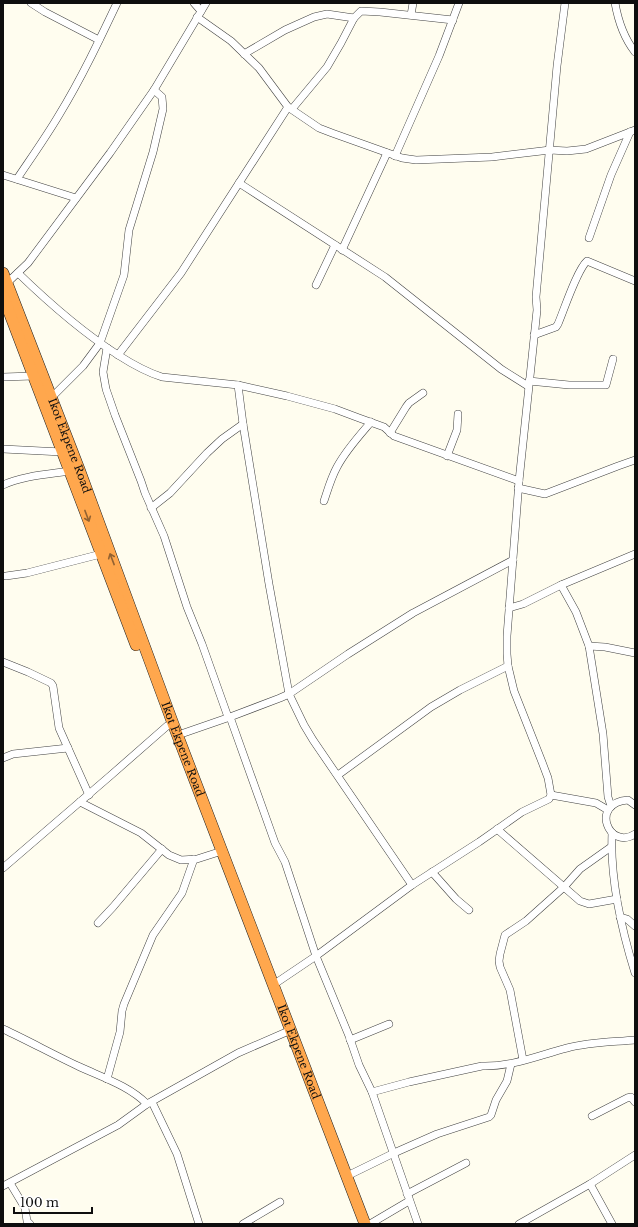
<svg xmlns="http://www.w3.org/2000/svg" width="638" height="1227" font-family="'Libre Baskerville',serif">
<rect width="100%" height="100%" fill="#fffdef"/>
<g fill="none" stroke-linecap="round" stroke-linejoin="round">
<defs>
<g id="minor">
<polyline points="31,3 45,12 99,40"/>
<polyline points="194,3 201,11"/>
<path d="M615,3C618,20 624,38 635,52"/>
<polyline points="411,15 413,3"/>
<polyline points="197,17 231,41 259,68 288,107 319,128 332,133 402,158 416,160 492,157 550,150 567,151 586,149 635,130"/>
<polyline points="244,54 285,30 314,17 327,14 354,18"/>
<polyline points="292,109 327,67 341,43 354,18 361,11 380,12 453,20"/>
<polyline points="395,156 439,56 459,3"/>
<polyline points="3,175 76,198"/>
<path d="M17,179C31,158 46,137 59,115C81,79 99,41 117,3"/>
<polyline points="239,183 385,277 501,369 528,386"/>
<polyline points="589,238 611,175 630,132"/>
<polyline points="342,250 387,153"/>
<path d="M18,273C49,303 82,332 118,355C132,364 146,372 162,377L238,385L287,396L335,409L359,418L384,427L394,436L519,481"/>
<polyline points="7,283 28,263 110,153 154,90 206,3"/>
<polyline points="316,285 335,245"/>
<path d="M534,335L556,327L558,324C564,310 577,270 587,261L635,281"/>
<polyline points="107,348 103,372 106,389 115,415 141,481 145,493 164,536 187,607 202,644 228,717"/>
<polyline points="118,355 181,273 288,107"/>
<polyline points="3,377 33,376"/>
<polyline points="529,381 569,385 606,385 613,359"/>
<polyline points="238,385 243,424 269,584 289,694 304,725 313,740 412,885"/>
<polyline points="51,398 83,366 100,343 124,275 129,230 153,152 163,109 162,97 154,90"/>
<polyline points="390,433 406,407 409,403 423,393"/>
<polyline points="3,449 62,452"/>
<polyline points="447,456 457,430 458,414"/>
<path d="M3,485C21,476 50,474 70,471"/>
<polyline points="518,488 545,494 618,466 635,460"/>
<path d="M324,501C328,489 331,478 337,467C346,450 359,436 371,422"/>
<polyline points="151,508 170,493 207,453 222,439 243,424"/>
<polyline points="6,576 27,573 101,554"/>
<polyline points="561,585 576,612 589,646 603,734 608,797 611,806"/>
<polyline points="509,608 523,604 561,585 635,554"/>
<polyline points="589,646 605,647 635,653"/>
<polyline points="3,662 28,672 51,683 53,686 59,728 89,795"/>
<polyline points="230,717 275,843 285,862 316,956 349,1036 359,1065 372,1092 418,1224"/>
<polyline points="178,735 230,717 280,698 289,694 348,654 413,613 513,560"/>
<polyline points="3,758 13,754 68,748"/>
<polyline points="338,775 431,707 460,690 508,666"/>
<polyline points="551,795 596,803 608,810"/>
<polyline points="80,802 141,833 169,855 181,860 197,859 222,851"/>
<path d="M635,805L628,800C589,803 609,851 635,834"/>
<polyline points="497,829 580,901 589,904 617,899"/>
<path d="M612,833C610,880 621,928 635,973"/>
<polyline points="3,868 110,776 167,726"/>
<polyline points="432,872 456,899 469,910"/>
<polyline points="620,917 627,919 635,926"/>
<polyline points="98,923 113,907 162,849"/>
<polyline points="273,985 316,956 412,885 479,842 522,812 549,799 551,795 548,778 542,762 514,691 508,666 507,654 507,636 519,481 537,310 536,297 557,66 565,3"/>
<path d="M3,1029C29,1041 54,1055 80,1067C104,1078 129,1086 147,1104"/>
<polyline points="350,1040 389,1024"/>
<polyline points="523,1060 510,990 500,967 499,961 500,954 505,935 526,921 564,887 580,869 611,847"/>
<polyline points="107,1079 120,1032 122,1011 124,1004 153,935 182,893 194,859"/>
<path d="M372,1092L409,1082L482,1066C512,1067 539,1055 567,1048C589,1042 613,1042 635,1040"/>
<polyline points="152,1102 177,1154 199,1224"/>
<polyline points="592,1116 627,1098 631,1097 635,1102"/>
<polyline points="347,1176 394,1153 437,1134 489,1117 491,1115 496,1100 507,1081 511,1064"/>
<polyline points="10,1183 25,1208 27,1221 30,1224"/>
<polyline points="590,1184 612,1224"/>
<polyline points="3,1186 118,1125 147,1104 238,1053 291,1030"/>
<polyline points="407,1194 466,1163"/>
<polyline points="243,1224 280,1202"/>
<polyline points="370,1224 409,1201"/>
<polyline points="519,1224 590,1184 635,1155"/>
</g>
<g id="highway">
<path id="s1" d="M3,273L79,469L172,721L365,1224"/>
<polyline points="3,296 136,645"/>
</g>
</defs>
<!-- minor casing -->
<use href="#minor" stroke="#414141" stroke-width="8"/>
<!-- highway casing -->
<use href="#highway" stroke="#1f1f1f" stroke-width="12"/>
<!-- minor -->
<use href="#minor" stroke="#fff" stroke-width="7"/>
<!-- highway -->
<use href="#highway" stroke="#ffa74d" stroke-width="11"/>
</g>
<!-- one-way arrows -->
<defs><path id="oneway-shaft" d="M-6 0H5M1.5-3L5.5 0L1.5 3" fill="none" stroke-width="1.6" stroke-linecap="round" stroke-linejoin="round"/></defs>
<g stroke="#936231">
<use href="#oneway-shaft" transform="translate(87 516) rotate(69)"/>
<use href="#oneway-shaft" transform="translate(112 559) rotate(-111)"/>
</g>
<g text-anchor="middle" stroke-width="4" stroke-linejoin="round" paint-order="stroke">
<!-- street labels -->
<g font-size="11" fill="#0e0e0e" stroke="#fff">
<text dy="4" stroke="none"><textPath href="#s1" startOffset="185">Ikot Ekpene Road</textPath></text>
<text dy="4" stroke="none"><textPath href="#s1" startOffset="509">Ikot Ekpene Road</textPath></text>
<text dy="4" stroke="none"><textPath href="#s1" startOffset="833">Ikot Ekpene Road</textPath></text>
</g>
</g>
<!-- border -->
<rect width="638" height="1227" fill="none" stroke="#0e0e0e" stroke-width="8"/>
<!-- scale -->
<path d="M14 1207v6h78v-6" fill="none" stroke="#0e0e0e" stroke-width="2"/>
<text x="20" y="1207" font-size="12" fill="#0e0e0e" stroke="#ffffff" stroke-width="3" paint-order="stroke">100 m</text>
</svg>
